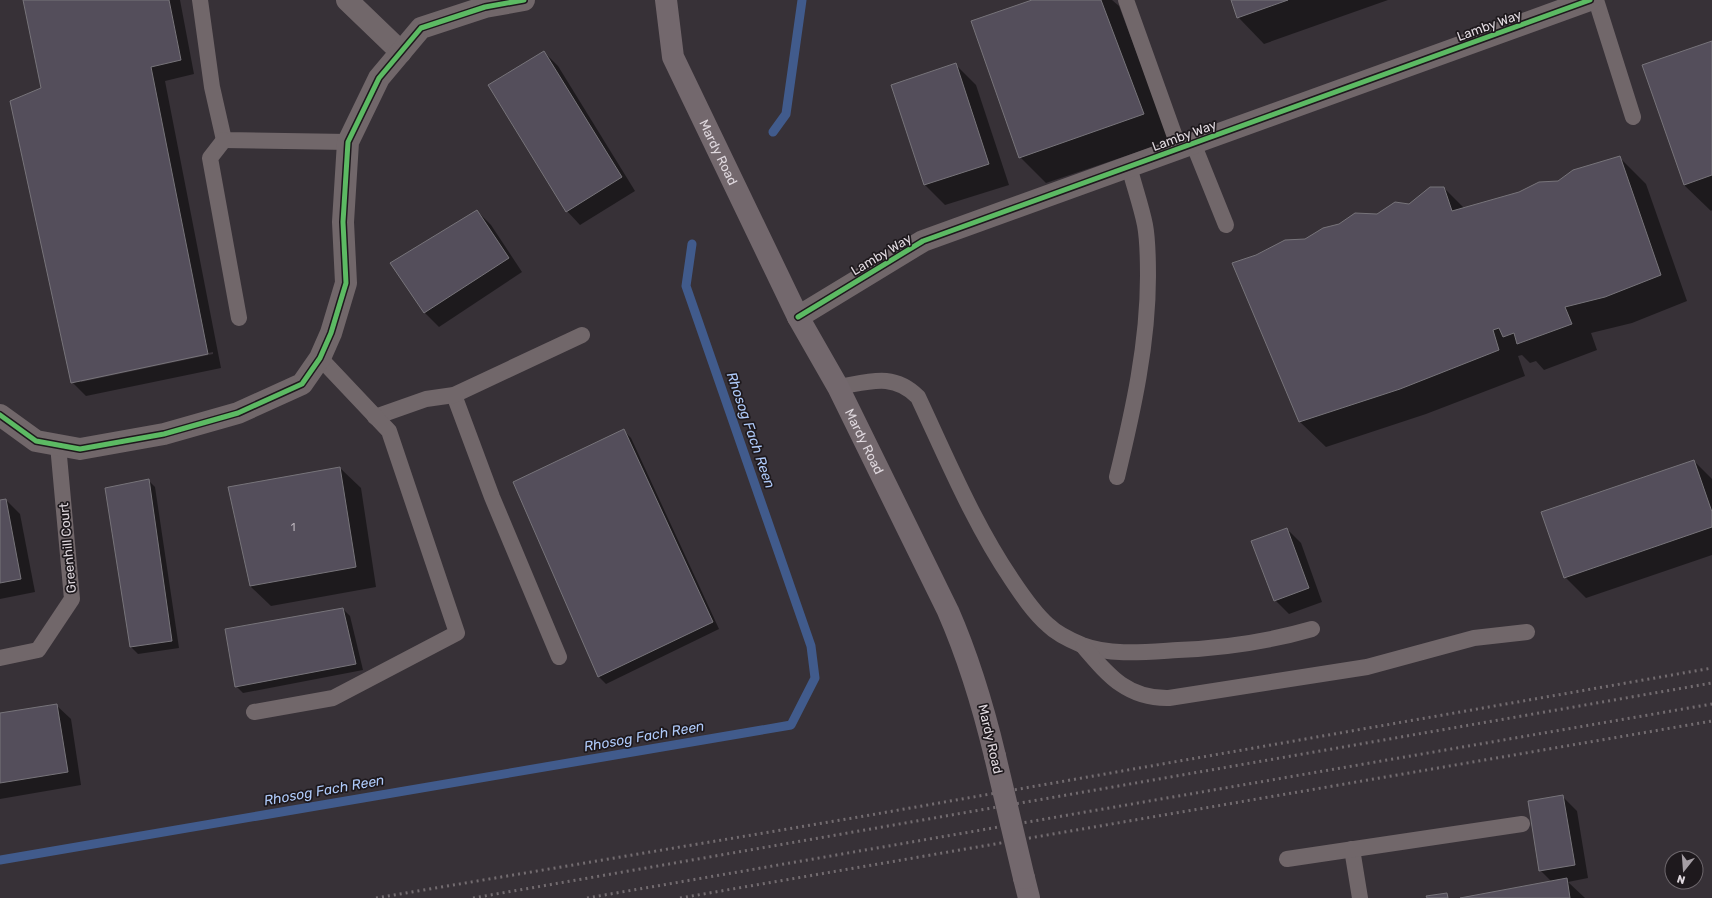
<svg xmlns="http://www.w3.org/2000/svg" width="1712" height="898" font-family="Rubik,sans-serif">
<rect width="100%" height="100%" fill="#373137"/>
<!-- shadow -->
<g fill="#0007" fill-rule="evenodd">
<path d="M24,0H180L194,74L165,81L221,368L86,396L72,382L42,89ZM213,352V354L81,382V380Z"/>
<polygon points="1035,0 1112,0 1119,6 1170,141 1046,183 1020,157"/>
<polygon points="1232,0 1388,0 1264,44 1238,17"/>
<polygon points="1712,42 1712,210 1711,211 1684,185"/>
<polygon points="544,52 558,66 635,191 580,225 567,211"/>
<polygon points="955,64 976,85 1009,185 945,205 925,185"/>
<polygon points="1620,158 1646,184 1687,301 1632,323 1591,333 1597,350 1544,370 1536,361 1530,363 1522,355 1518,356 1525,376 1426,414 1326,447 1299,421 1305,240 1409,205 1444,188 1464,208 1558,182"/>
<polygon points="477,211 491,225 522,272 439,327 425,313"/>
<polygon points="624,431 631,438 719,629 606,684 599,677 514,483"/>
<polygon points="1694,461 1712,479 1712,555 1586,598 1565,577"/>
<polygon points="340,468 361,488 376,587 271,606 250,586"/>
<polygon points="148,480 155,487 179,648 138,654 131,647"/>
<polygon points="6,500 20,514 35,592 0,599 0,501"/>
<polygon points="1287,529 1301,543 1322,602 1289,614 1275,600"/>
<polygon points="343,609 350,616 363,670 243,693 236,686"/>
<polygon points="56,705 71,719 81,785 0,799 0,714"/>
<polygon points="1563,797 1577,811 1588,878 1568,882 1585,898 1466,898 1552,882 1540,870"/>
</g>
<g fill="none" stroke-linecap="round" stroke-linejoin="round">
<!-- stream -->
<g stroke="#415b8c" stroke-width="9">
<polyline points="773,132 786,114 802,0"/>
<polyline points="0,860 791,725 815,678 811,646 686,286 692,244"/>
</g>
</g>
<!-- building -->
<g fill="#544e5b" stroke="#77747a">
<polygon points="23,0 169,0 181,60 151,67 208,354 71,383 10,101 41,88"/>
<polygon points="1032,0 1101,0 1144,114 1019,158 971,21"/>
<polygon points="1231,0 1288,0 1237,18"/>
<polygon points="1712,41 1712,175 1684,185 1642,65"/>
<polygon points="544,51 622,177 566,212 488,85"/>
<polygon points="956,63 989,164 924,185 891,85"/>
<polygon points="1620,156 1661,275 1605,297 1565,307 1572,324 1517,344 1514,333 1503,337 1499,328 1493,330 1499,350 1400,389 1299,422 1232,263 1256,255 1285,240 1305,239 1323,228 1339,224 1355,213 1377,214 1395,202 1409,204 1430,187 1444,187 1452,211 1519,192 1539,182 1558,181 1573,170"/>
<polygon points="477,210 509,258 424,313 390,263"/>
<polygon points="624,429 713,622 598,677 513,482"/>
<polygon points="1694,460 1712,512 1712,527 1564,578 1541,512"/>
<polygon points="340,467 356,567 250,586 228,487"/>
<polygon points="149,479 172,641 130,647 105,488"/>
<polygon points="6,499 21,579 0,583 0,500"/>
<polygon points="1287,528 1309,588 1274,601 1251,541"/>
<polygon points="343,608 356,664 235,687 225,629"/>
<polygon points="57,704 68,772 0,783 0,713"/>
<polygon points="1563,795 1575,865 1539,871 1528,801"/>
<polygon points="1567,878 1570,898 1460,898"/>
<polygon points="1447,893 1448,898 1427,898 1426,896"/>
</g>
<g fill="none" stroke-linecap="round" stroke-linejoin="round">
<!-- service -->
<g stroke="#71676a" stroke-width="16">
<polyline points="200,0 212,87 224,140 348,142"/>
<polyline points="1126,0 1179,148"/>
<polyline points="1596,0 1633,117"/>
<polyline points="224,140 210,158 239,318"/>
<polyline points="1193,143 1226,225"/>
<path d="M838,387C869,382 893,372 918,397C947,459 974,524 1012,580C1022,595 1034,613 1048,625C1057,634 1070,640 1082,645C1111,656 1146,652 1178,650C1224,648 1267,642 1312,629"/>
<polyline points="454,395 492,497 559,657"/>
<polyline points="375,417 426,399 454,395 582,335"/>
<path d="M1117,477C1133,411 1148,344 1148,276C1148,260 1148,241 1145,225C1141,205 1134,186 1129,166"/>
<path d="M1083,646C1108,675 1127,699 1169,698L1367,667L1474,638L1527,632"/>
<polyline points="0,658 38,650 72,599 58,445"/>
<polyline points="254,712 333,698 457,633 389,431 320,358"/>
<polyline points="1352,849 1360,898"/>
<polyline points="1287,859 1522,824"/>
</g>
<!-- minor -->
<g stroke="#71676a" stroke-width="22">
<polyline points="347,0 401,52"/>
<polyline points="798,317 923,241 1590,0"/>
<polyline points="0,415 36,441 80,449 164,434 238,413 302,384 320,358 331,333 346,283 343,222 348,142 379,78 421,28 485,7 524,0"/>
</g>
<!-- secondary -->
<g stroke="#73686d" stroke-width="22">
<path id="s1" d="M666,0L673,57L798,317L838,387L948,611C969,659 983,706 995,756"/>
<polyline points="1024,878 1029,898"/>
</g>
<!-- rail -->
<g stroke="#736c70" stroke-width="3" stroke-dasharray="2 4" stroke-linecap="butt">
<polyline points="376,898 853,818 1712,668"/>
<polyline points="473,898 1712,683"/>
<polyline points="587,898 1712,704"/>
<polyline points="680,898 1712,721"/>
</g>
<!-- secondary-bridge -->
<polyline stroke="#73686d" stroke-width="22" points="995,756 1024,878"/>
<defs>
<g id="cycleway">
<polyline points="798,317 923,241 1590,0"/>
<polyline points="0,415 36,441 80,449 164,434 238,413 302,384 320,358 331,333 346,283 343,222 348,142 379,78 421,28 485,7 524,0"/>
</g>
</defs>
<!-- cycleway casing -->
<use href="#cycleway" stroke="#1e191d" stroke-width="8"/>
<!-- cycleway -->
<use href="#cycleway" stroke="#5cba63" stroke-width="5"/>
</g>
<g text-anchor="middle" stroke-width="3.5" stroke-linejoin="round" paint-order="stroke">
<!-- number labels -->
<g font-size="11" fill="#bdb6be">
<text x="293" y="531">1</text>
</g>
<!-- street labels -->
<g font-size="13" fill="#e0d9df" stroke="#1e191d">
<text transform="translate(1489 25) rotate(-20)" y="5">Lamby Way</text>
<text transform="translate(1184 135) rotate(-20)" y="5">Lamby Way</text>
<text dy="5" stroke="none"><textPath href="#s1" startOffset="163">Mardy Road</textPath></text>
<text transform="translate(881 254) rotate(-31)" y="5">Lamby Way</text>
<text dy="5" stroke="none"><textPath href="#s1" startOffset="487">Mardy Road</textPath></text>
<text transform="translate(67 548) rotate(-95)" y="5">Greenhill Court</text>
<text transform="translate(991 739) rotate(77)" y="5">Mardy Road</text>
</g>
<!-- water labels -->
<g font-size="14" font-style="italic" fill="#aec9f8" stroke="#1e191d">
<text transform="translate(751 430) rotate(71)" y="5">Rhosog Fach Reen</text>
<text transform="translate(644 736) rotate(-10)" y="5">Rhosog Fach Reen</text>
<text transform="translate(324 790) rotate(-10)" y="5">Rhosog Fach Reen</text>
</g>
</g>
<!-- north arrow -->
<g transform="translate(1684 870) rotate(197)"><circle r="19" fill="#1e191d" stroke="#6c666b"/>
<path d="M0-3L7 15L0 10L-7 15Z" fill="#a59ea4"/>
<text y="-6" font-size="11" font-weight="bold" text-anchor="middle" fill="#e0d9df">N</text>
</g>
</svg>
